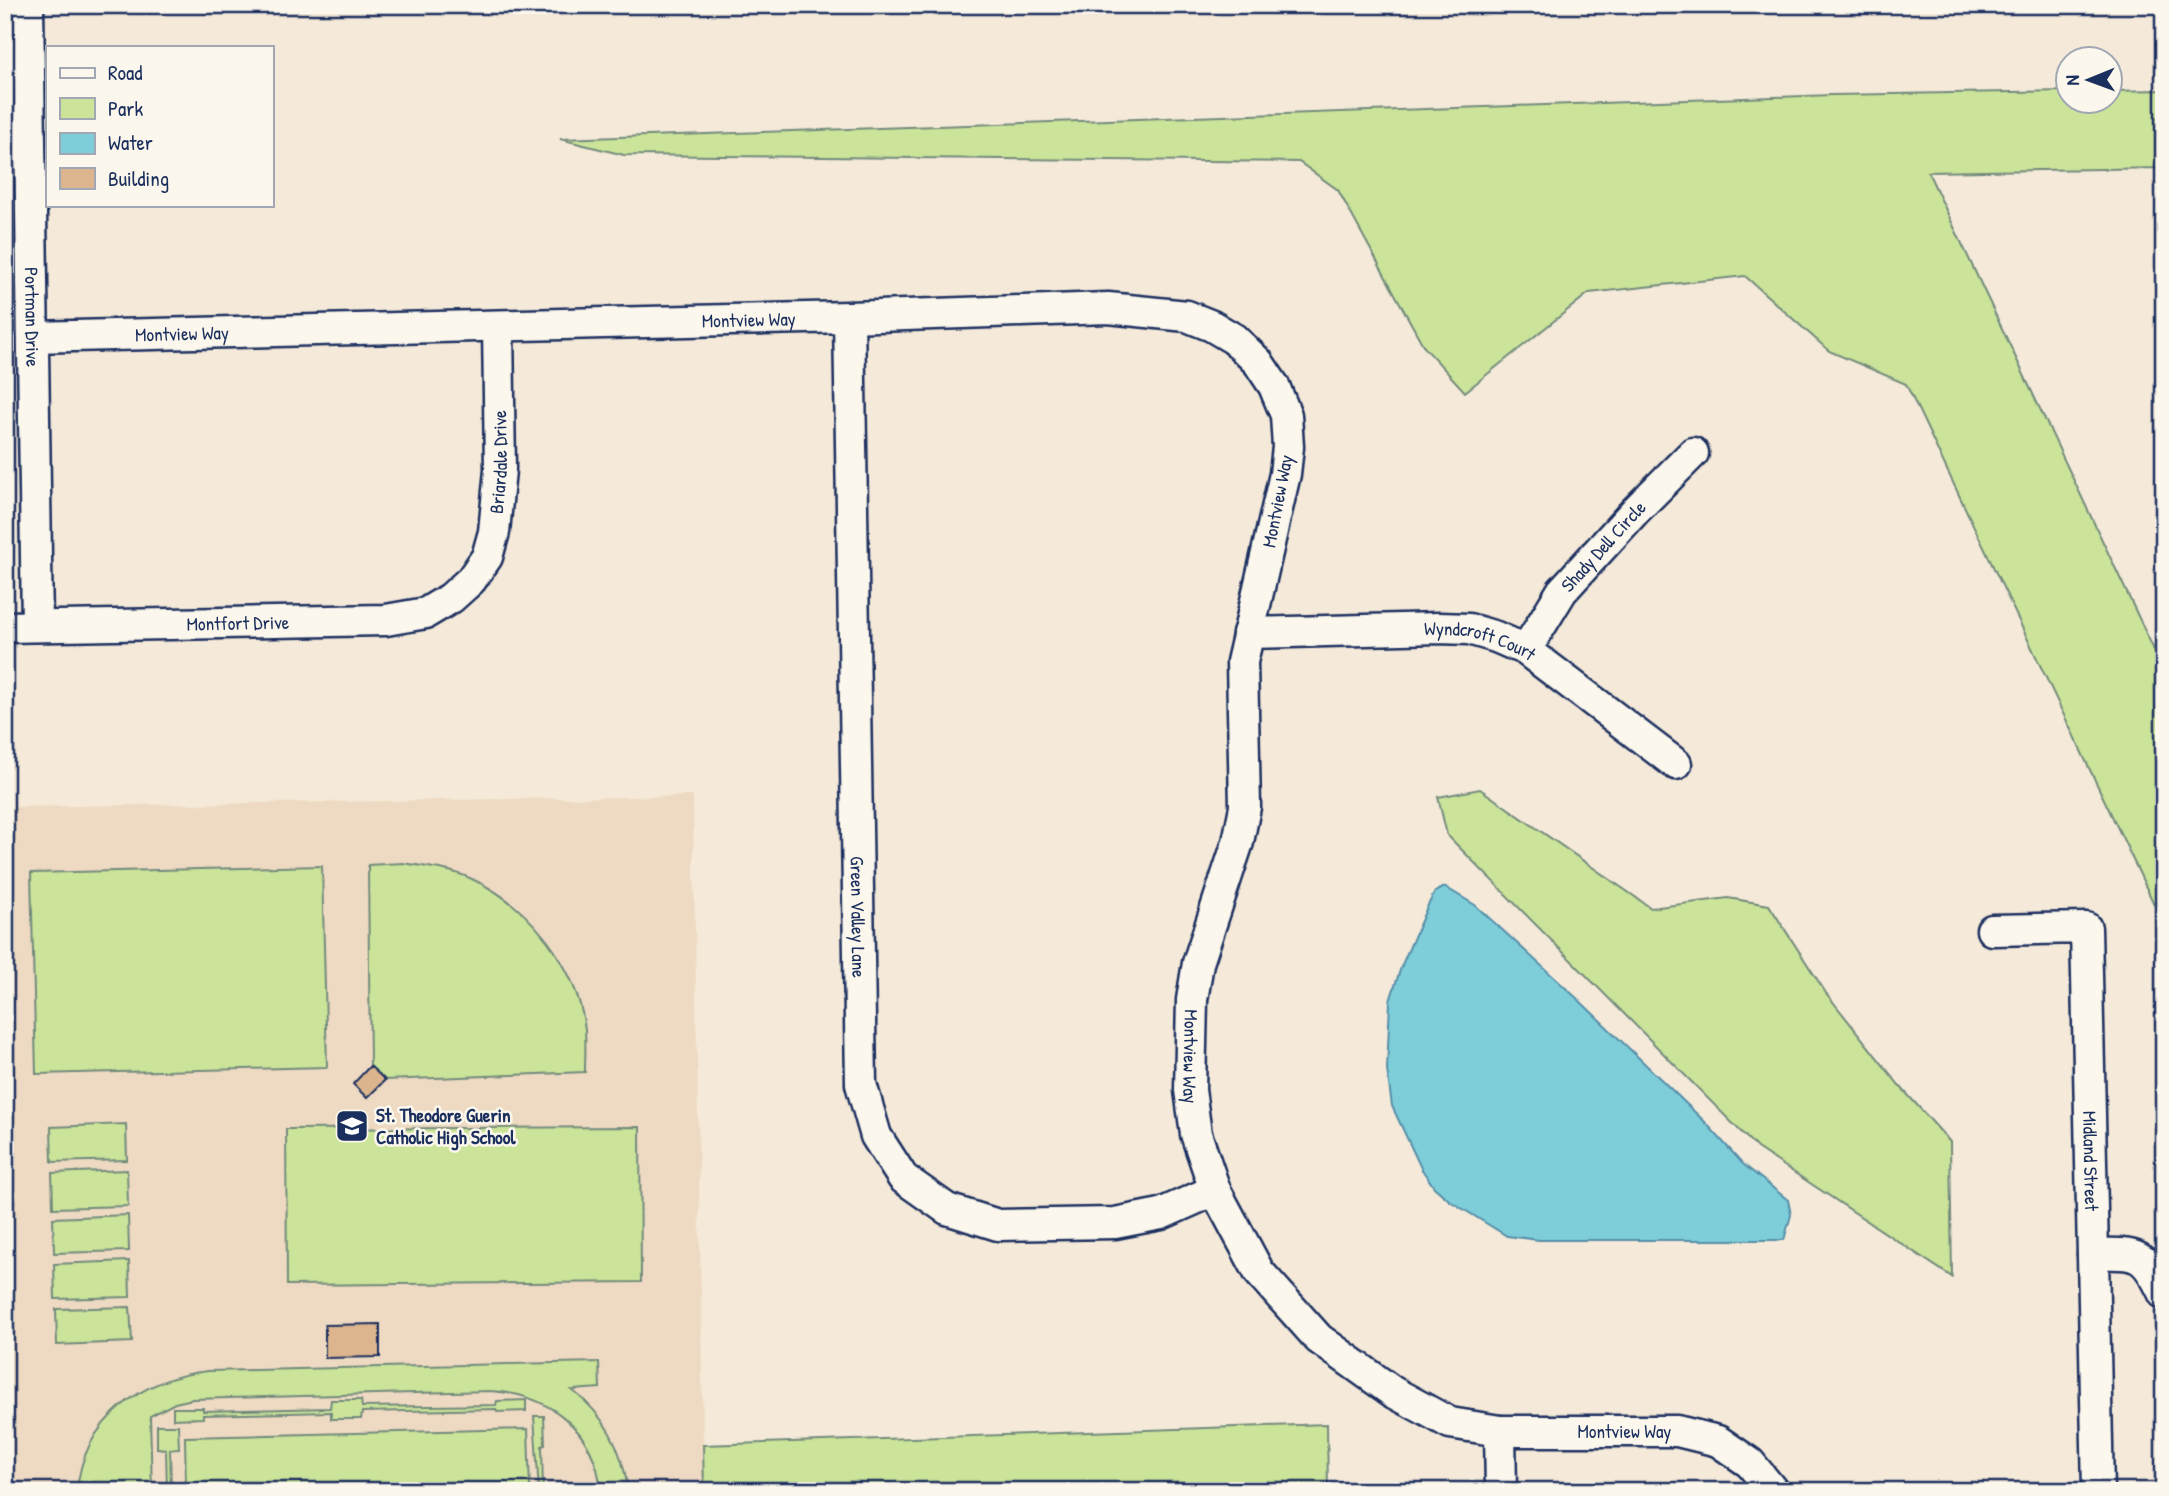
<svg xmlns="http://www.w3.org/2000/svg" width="2169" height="1496" font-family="'Patrick Hand',sans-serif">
<rect width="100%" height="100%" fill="#f5ead9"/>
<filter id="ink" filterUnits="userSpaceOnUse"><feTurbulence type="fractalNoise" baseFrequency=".0143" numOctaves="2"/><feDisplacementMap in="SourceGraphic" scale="14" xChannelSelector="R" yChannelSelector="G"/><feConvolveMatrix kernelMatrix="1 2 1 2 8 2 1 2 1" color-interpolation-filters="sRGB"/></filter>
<g filter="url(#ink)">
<!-- built -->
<polygon fill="#eedac2" points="693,796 704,1491 5,1491 5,807"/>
<!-- green -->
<g fill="#cbe49a" stroke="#738a7c" stroke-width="2">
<polygon points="2164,90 2164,168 1928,172 2164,671 2164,925 1906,384 1829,351 1745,276 1589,293 1465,392 1424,347 1338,190 1299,162 624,155 560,139 1832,95 2067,91 2068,102 2110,102 2110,91"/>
<polygon points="1480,789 1651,908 1728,898 1769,905 1826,993 1899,1085 1950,1142 1952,1277 1757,1148 1447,835 1438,797"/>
<path d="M403,863C426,867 451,869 472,879C529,905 577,966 585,1029C586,1043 585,1058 585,1072L385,1080L370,1066L368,865Z"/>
<polygon points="322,866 327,1067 36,1074 31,873"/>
<polygon points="126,1124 127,1160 52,1162 51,1127"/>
<polygon points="640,1127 641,1282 287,1285 286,1129"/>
<polygon points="127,1170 128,1206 53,1208 52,1173"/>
<polygon points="128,1215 129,1251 54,1253 53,1218"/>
<polygon points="129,1261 130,1297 55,1299 54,1264"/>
<polygon points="130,1307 132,1342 57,1345 56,1309"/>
<path d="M599,1362L600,1388L572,1390C605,1415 623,1450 628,1491H601C595,1429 549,1394 490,1391L193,1399L175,1403L150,1416L152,1491H77C83,1420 142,1378 208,1371Z"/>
<polygon points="331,1400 361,1400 362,1407 496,1405 497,1401 526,1400 526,1411 497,1412 496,1409 362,1412 361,1419 331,1419 331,1412 203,1415 203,1418 173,1419 173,1408 203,1408 203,1411 330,1408"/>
<polygon points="534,1416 544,1416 545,1445 542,1446 543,1491 539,1491"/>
<polygon points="1327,1424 1328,1491 704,1491 703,1445"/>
<polygon points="157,1425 178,1425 179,1448 170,1449 171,1491 167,1491 166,1449 157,1448"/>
<polygon points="528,1429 530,1491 186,1491 185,1437"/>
</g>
<!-- water -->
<polygon fill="#7eced9" stroke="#568ea8" stroke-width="2" points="1445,887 1475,905 1580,1001 1705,1122 1743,1164 1788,1200 1791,1215 1784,1240 1539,1240 1507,1236 1450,1201 1434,1187 1421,1168 1392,1106 1387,1070 1390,1001 1401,967 1427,907 1435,892"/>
<!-- building -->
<g fill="#dcb48d" stroke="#1b2f5e" stroke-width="2">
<polygon points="370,1066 385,1080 367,1098 353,1084"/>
<polygon points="380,1324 380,1357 325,1358 325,1325"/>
</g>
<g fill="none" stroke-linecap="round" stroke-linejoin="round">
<defs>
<g id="minor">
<path id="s1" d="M28,5L37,626"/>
<path id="s2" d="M849,317L861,1084L876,1136L903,1178L947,1209L998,1225L1115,1223L1161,1214L1215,1190"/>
<path id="s3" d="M33,337L849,317L1108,308L1187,316L1212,326L1234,339L1258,362L1274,386L1286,415L1288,447L1285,474L1242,662L1245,807L1238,842L1198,963L1192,1000L1190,1090L1196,1134L1215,1190L1259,1272L1319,1339L1393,1392L1450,1423L1500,1431H1677L1718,1441L1750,1463L1773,1491"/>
<path id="s4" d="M5,627L386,620L426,613L451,598L471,580L487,557L494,532L500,470L498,326"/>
<path id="s5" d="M1248,633L1439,628L1469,629L1496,637L1526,650L1676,764"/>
<path id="s6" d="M1526,650L1562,591L1635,511L1693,453"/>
<path id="s7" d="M1992,930L2086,928L2098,1491"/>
<path d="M2093,1254C2138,1253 2144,1252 2164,1294"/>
<polyline points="1500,1431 1501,1491"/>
</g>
</defs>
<!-- minor casing -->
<use href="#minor" stroke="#1b2f5e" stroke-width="35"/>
<!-- minor -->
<use href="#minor" stroke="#fbf7ec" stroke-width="30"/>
</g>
</g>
<!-- icons -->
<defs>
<symbol id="school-square" viewBox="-11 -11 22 22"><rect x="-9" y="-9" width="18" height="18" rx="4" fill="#1b2f5e" stroke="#fbf7ec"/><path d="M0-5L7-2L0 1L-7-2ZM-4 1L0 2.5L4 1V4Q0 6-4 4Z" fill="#fff"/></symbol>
</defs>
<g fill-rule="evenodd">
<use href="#school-square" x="333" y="1107" width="38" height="38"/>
</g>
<g text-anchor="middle" stroke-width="5" stroke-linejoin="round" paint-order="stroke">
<!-- street labels -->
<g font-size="19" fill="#1b2f5e" stroke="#fbf7ec">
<text dy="7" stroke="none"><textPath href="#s1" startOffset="312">Portman Drive</textPath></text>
<text dy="7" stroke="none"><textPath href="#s3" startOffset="716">Montview Way</textPath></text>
<text dy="7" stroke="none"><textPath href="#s3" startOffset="149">Montview Way</textPath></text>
<text dy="7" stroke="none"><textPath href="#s4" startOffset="602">Briardale Drive</textPath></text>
<text transform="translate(1277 501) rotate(-79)" y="7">Montview Way</text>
<text dy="7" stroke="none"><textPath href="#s6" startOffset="130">Shady Dell Circle</textPath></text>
<text dy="7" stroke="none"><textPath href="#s4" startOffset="233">Montfort Drive</textPath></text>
<text dy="7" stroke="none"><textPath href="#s5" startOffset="234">Wyndcroft Court</textPath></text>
<text dy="7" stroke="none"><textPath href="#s2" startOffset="600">Green Valley Lane</textPath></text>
<text dy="7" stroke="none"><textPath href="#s3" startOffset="1955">Montview Way</textPath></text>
<text dy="7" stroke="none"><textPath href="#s7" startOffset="327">Midland Street</textPath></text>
<text dy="7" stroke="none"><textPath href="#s3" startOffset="2606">Montview Way</textPath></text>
</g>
<!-- poi labels -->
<g font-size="19" font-weight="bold" fill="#1b2f5e" stroke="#fbf7ec" text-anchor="start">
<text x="376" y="1122">St. Theodore Guerin<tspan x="376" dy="22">Catholic High School</tspan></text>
</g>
</g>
<!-- margin -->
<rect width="2169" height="1496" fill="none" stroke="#fbf7ec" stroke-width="28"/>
<rect x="14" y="14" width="2141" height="1468" fill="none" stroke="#1b2f5e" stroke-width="2.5" filter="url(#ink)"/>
<!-- legend -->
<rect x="46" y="46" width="228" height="161" fill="#fbf7ec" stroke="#a1a7b3" stroke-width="2"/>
<rect x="60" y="68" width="35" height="10" fill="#fbf7ec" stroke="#a1a7b3" stroke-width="2"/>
<text x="108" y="80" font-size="21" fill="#1b2f5e">Road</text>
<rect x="60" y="98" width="35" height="21" fill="#cbe49a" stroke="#a1a7b3" stroke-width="2"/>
<text x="108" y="116" font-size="21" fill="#1b2f5e">Park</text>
<rect x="60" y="133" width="35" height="21" fill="#7eced9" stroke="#a1a7b3" stroke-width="2"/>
<text x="108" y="150" font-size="21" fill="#1b2f5e">Water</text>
<rect x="60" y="168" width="35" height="21" fill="#dcb48d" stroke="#a1a7b3" stroke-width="2"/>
<text x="108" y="186" font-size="21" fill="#1b2f5e">Building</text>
<!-- north arrow -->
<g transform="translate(2089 80) rotate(269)"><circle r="33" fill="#fbf7ec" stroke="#a1a7b3" stroke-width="2"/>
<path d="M0-5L12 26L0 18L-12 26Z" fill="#1b2f5e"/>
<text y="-10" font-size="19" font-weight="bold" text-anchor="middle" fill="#1b2f5e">N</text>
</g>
</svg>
